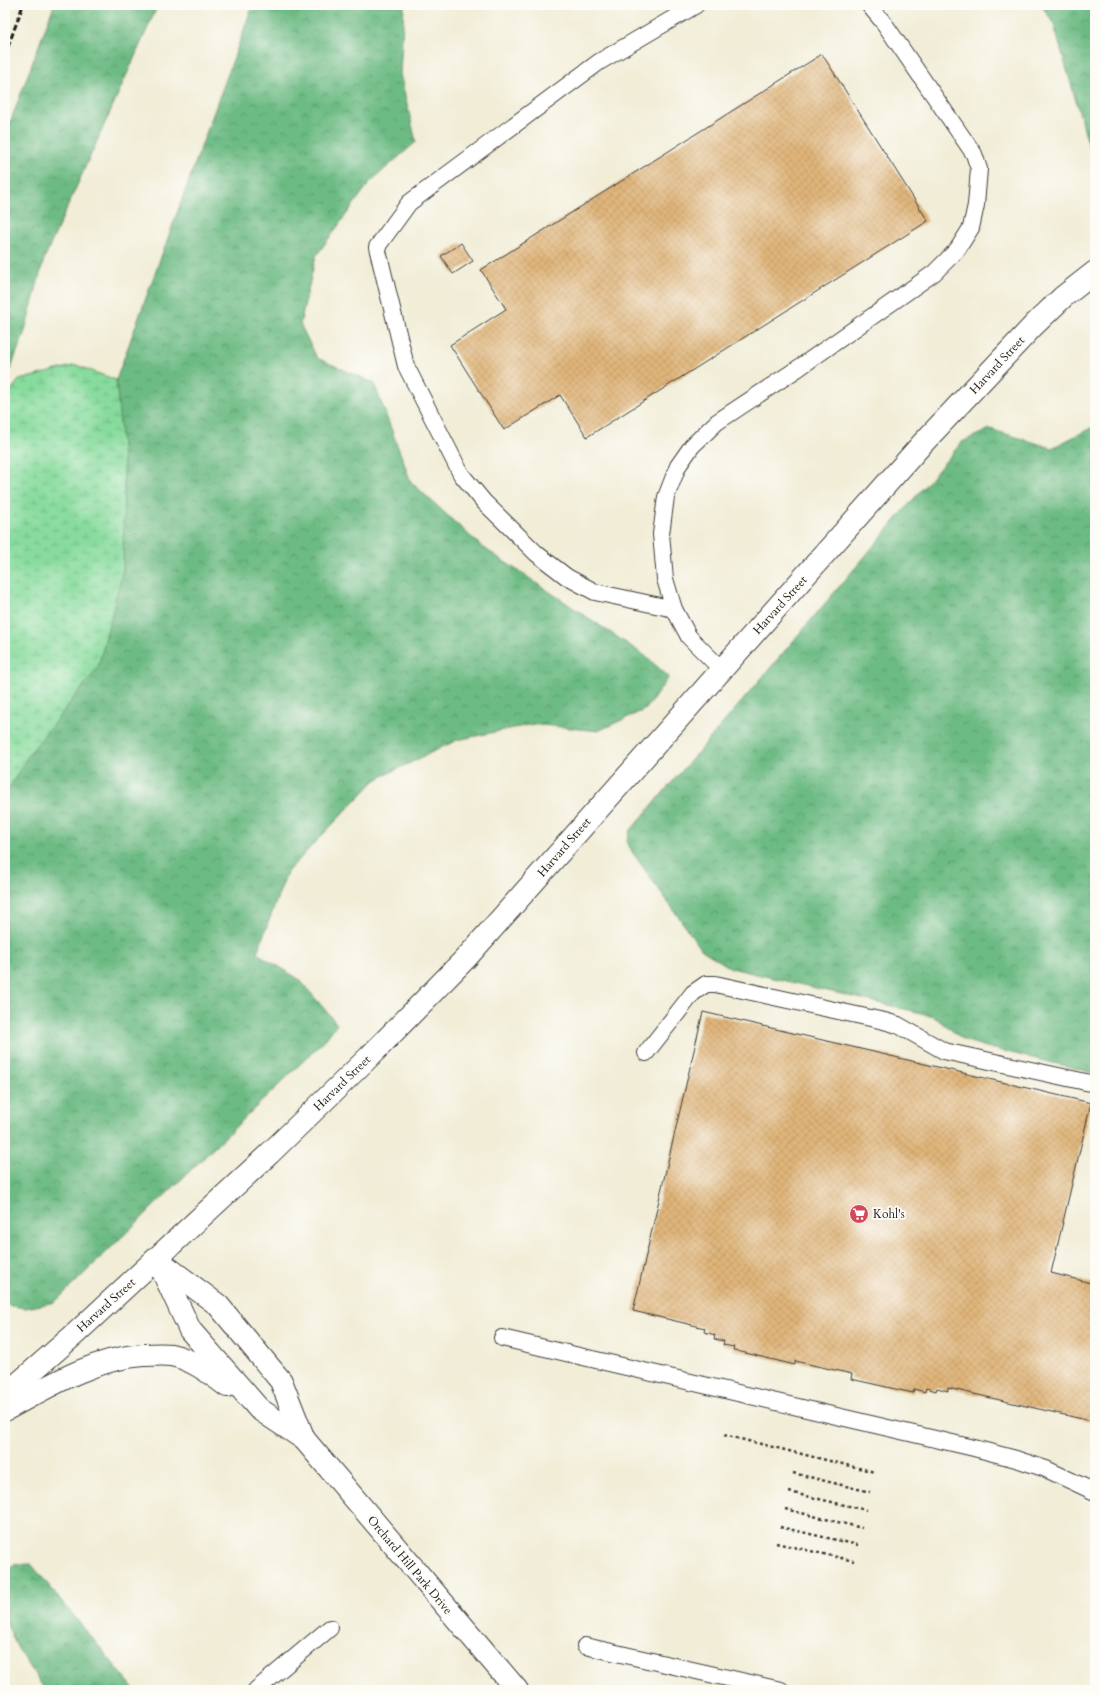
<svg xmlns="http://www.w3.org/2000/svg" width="1100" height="1695" font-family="Cardo,serif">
<defs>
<pattern id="forest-crowns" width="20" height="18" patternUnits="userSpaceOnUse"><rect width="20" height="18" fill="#6dbb84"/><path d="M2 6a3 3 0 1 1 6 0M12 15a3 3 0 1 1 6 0" fill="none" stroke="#59976b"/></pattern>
<pattern id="wetland-marsh" width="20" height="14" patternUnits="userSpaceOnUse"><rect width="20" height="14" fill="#87db9d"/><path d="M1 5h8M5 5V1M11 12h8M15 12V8" fill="none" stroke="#74bb87"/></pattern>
<pattern id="building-cross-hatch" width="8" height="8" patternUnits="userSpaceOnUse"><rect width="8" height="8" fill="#e0b57a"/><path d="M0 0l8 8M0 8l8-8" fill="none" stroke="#c09b69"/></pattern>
</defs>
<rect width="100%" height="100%" fill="#fdfcf7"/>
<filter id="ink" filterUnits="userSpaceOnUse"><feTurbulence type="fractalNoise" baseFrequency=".025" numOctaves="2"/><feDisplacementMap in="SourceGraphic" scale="8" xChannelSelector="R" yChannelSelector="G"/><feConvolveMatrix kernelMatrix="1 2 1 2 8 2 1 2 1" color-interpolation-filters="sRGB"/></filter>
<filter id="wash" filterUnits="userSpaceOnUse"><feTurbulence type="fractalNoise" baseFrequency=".012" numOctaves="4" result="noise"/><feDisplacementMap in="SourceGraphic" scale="16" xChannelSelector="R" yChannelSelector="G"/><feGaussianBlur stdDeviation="0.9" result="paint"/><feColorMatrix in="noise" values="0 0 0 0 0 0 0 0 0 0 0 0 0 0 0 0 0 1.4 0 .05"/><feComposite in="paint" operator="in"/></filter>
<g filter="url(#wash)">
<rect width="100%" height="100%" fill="#f1edd7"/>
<!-- forest -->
<g fill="url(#forest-crowns)" stroke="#446c50">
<polygon points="54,5 158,5 44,259 25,331 5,383 5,136"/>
<polygon points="253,5 404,5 400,74 416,142 370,182 316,256 300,324 317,358 374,383 411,482 481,546 644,655 669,677 646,709 598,731 533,724 457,740 375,780 287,872 257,953 299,979 337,1024 324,1041 55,1302 26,1308 5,1305 5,795 30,753 98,668 123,569 124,470 116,380"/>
<polygon points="1041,5 1095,5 1095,167 1053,22"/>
<polygon points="1095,426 1095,1073 986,1047 964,1040 936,1018 921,1013 731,968 702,950 633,853 627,842 630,831 749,693 962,442 990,429 1052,448"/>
<polygon points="31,1564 135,1690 45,1690 17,1647 5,1620 5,1570 13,1565"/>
</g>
<!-- wetland -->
<polygon fill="url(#wetland-marsh)" stroke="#527c5c" points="76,365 116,380 124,470 123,569 98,668 30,753 5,795 5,398 19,380"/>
<g id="blocks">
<!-- building -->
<g fill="url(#building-cross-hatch)">
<polygon points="822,54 928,221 587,437 560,395 504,430 450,345 506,309 481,270"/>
<polygon points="461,243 473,261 453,274 441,256"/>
<polygon points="703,1012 1091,1103 1051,1273 1095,1284 1095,1422 948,1388 948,1391 937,1388 936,1391 926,1388 925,1392 914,1389 913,1393 851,1379 852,1374 795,1361 795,1365 733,1350 734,1347 723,1345 724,1341 714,1339 715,1335 704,1332 705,1328 633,1311"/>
</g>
</g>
</g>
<g filter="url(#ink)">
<use href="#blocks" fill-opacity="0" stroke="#3c3b38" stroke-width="1"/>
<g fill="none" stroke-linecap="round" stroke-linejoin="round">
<defs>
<g id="service">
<polyline points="674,609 595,592 567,577 537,554 484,502 461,474 406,366 377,247 409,203 599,62 696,5"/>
<polyline points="722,670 689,637 674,609 665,579 661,534 666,497 678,466 692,446 717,422 800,367 934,273 957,250 971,228 976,205 979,169 974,154 884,23 869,5"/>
<polyline points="646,1053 693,993 706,984 715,984 884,1021 898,1025 944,1051 1095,1084"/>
<polyline points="502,1338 974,1448 1016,1459 1046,1469 1095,1492"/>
<polyline points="585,1646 781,1690"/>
<polyline points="256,1690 330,1628"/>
</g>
<g id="tertiary">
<polyline points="157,1259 190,1330 259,1409 304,1439 517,1690"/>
<polyline points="159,1261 218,1305 281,1381 304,1439"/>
<path d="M5,1410C49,1386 92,1359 143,1355C152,1355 162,1354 171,1355C192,1359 210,1373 227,1386"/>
</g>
<polyline id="secondary" points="5,1395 75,1334 269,1154 370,1056 467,957 922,444 1034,325 1063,297 1095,272"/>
</defs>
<!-- service casing -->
<use href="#service" stroke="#3c3b38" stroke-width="18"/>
<!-- tertiary casing -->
<use href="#tertiary" stroke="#3c3b38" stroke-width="24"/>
<!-- secondary casing -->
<use href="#secondary" stroke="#3c3b38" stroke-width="24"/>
<!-- path -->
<g stroke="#3c3b38" stroke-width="2.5" stroke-dasharray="3 3" stroke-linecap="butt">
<polyline points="724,1435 875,1472"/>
<polyline points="793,1473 870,1492"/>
<polyline points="789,1492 866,1510"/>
<polyline points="785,1509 862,1528"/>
<polyline points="780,1527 858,1545"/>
<polyline points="776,1543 854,1561"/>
</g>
<!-- service -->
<use href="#service" stroke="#fff" stroke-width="16"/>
<!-- tertiary -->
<use href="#tertiary" stroke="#fff" stroke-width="22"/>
<!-- secondary -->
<use href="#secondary" stroke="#fff" stroke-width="22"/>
<!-- rail -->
<polyline stroke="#1c1c1c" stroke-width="3" stroke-dasharray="6 3" stroke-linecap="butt" points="5,55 23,5"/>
</g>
</g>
<!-- icons -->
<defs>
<symbol id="supermarket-disc" viewBox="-11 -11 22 22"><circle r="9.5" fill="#d1495b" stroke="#fdfcf7"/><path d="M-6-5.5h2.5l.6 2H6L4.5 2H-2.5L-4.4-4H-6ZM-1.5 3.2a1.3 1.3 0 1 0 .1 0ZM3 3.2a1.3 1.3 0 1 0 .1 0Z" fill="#fff"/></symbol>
</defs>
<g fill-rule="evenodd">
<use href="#supermarket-disc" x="848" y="1203" width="22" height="22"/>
</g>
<g text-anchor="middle" stroke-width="3.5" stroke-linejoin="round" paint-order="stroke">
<!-- street labels -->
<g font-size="12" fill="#1c1c1c" stroke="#fdfcf7">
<text transform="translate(997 365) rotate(-47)" y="4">Harvard Street</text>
<text transform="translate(780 605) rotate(-48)" y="4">Harvard Street</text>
<text transform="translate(564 847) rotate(-49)" y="4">Harvard Street</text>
<text transform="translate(342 1083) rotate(-44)" y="4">Harvard Street</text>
<text transform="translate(106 1305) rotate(-42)" y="4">Harvard Street</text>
<text transform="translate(410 1565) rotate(50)" y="4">Orchard Hill Park Drive</text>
</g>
<!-- poi labels -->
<g font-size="12" fill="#1c1c1c" stroke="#fdfcf7" text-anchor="start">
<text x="873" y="1218">Kohl's</text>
</g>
</g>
<!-- margin -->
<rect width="1100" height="1695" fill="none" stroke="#fdfcf7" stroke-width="20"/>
</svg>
